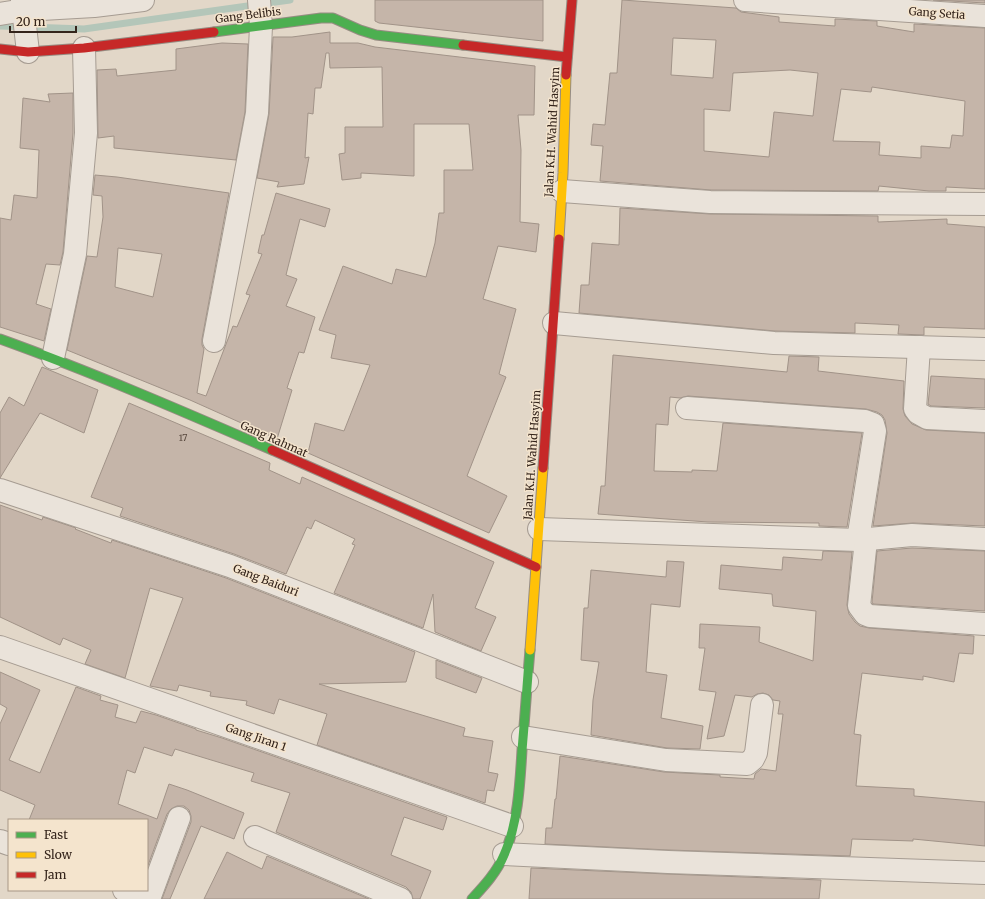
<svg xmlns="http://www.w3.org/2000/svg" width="985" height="899" font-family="Merriweather,serif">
<rect width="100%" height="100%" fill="#e2d7c8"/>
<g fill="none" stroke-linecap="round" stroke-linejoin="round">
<!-- stream -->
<polyline stroke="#b4c6b9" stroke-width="7" points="0,26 84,29 290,0"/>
</g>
<!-- building -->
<g fill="#c5b5a9" stroke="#a19388" fill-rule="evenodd">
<polygon points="375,0 543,0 543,41 379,23 375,21"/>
<path d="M622,0L736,8L741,12L779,17V22L835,26V19L877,21V26L914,32V24L985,28V189L946,187V191H929L879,186L878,191L711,190L600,181L603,146L591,145L593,124L605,125L610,73H617ZM673,38L716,40L713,78L671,75ZM790,70L818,73L813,116L774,112L769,157L704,151V109L730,111L733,73ZM872,87L965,101L963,136L952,135L950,148L921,146V158L879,155L880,142L833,141L841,89L871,92Z"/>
<polygon points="933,0 985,0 985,3"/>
<polygon points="330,32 330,43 358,43 375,47 535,66 534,115 518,115 521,150 520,222 539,224 536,252 498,246 483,299 516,309 499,374 506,377 467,476 507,496 489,533 308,453 315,423 344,431 370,365 331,358 336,335 319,330 343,266 392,284 396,269 426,277 435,243 439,213 444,213 444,170 473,170 469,124 414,124 414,176 361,173 361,178 342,180 339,154 345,153 345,127 383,127 382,67 330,68 329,53 326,53 321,88 315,88 313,114 308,113 305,158 309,157 304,184 277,187 279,182 257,178 269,114 273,37 292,37"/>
<polygon points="222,43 248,44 245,112 236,160 114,148 114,136 98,138 97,70 116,69 117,76 176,70 176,49"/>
<polygon points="73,93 73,133 63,252 60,265 46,264 36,304 51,309 44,341 0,327 0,218 11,220 14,195 37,198 39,150 20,148 23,98 50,102 48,94"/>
<path d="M95,175L117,177L229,193L202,339V345L204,349L197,393L206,396L233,326L237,327L250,295L246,294L262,254L258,253L262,235H264L276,193L330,209L325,227L300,219L286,275L297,279L286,306L315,317L304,353L299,352L287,388L292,390L277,439L190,400L67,350L87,256L97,257L103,217L102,196L93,195ZM118,248L162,254L153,297L115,287Z"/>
<polygon points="620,208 710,214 878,216 878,222 947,219 947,224 985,227 985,329 924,327 924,335 898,334 899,325 855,323 855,333 775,331 579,313 581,285 589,285 592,243 619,245"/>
<polygon points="613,355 787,372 789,356 819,357 818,371 904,381 903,409 905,416 912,424 926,430 985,433 985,526 913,523 873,526 887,433 885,420 882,415 877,412 866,409 688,396 680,398 670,397 668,425 656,424 654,471 692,472 692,470 717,471 723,423 862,433 847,527 819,526 819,523 708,522 598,514 601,486 605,486"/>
<polygon points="42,367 98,390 84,433 40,413 0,478 0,413 9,397 24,406"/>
<polygon points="931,376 985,379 985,408 931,406 928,404"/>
<polygon points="129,403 270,463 269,470 300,484 302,477 494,562 475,608 496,617 481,651 435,632 433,594 423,628 334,593 355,545 352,544 355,539 315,520 311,529 307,527 286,574 234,554 120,516 123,508 91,497"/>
<polygon points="0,505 42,520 43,517 76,528 75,529 111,543 112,540 226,578 415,652 406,682 319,684 465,728 463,736 493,741 488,772 498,774 494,791 487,790 485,803 317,745 327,714 279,699 274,714 246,705 247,701 210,696 211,692 179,685 177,691 150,686 183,598 150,588 125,678 85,664 91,650 63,638 60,645 0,617"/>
<polygon points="912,548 985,551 985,611 873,604 872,602 877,551"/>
<polygon points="823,551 852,552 847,605 849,614 855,622 860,626 869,628 974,636 973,654 959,653 954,682 923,676 923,680 862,673 854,734 861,735 856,786 914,789 914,796 985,802 985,846 913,839 913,841 852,839 850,856 669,850 545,844 546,828 552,828 555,799 556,799 560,756 664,772 720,775 720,777 754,779 755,774 761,769 776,771 783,714 778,714 780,701 773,700 769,695 763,693 757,694 752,697 735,695 724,736 707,739 716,692 699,690 705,648 699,648 700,624 760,627 759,642 813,661 816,611 773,606 772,594 719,589 721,565 782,570 783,557 822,560"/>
<polygon points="667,561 684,562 680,607 651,604 646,672 667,675 661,718 703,726 700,749 667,748 591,735 593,700 599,662 581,660 584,608 588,608 591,570 666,577"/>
<polygon points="436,660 482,678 476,693 436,678"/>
<polygon points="0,672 40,690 9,760 40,773 76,687 101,696 100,700 118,705 115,717 136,723 141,711 156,715 196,729 196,730 222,738 447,817 443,830 404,817 391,855 431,871 420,899 413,899 411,892 406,887 276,832 290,793 251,781 254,773 175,749 172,756 144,747 135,773 127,770 118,804 157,819 169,784 187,790 244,813 234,839 201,826 170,899 162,899 191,822 191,816 189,810 184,806 177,806 171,809 167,814 147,868 147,820 29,820 35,805 0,790 0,724 7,708 0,704"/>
<polygon points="227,852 262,869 267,856 369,899 204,899"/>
<polygon points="531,868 667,874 821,880 819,899 529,899"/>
</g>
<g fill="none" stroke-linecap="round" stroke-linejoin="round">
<defs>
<g id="street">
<polyline points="22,0 28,52"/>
<polyline points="745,0 985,16"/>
<polyline points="0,14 24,10 94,6 143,0"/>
<polyline points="562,191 710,202 985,204"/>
<polyline points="554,323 774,343 985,349"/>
<polyline points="214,341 257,113 261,26 259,0"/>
<polyline points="919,347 915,409 918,413 927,418 985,421"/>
<polyline points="53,358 75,254 86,133 84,48"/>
<polyline points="687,408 865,421 873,424 875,431 858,540"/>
<polyline points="0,490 230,566 527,682"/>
<polyline points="539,529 858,540 912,535 985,539"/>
<polyline points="866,540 859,606 865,614 870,616 985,624"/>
<polyline points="0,647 512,826"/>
<polyline points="523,737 666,760 747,764 753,759 756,753 762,705"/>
<polyline points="255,837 401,899"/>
<polyline points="0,841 9,844"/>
<polyline points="504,854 668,862 985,873"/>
<polyline points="124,890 147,899"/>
<polyline points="149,899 179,818"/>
</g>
<g id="fast">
<polyline points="214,32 321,18 333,18 360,30 376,35 463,45"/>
<path d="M0,339C92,372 182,411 272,450"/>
<path d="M472,899C484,886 497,872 504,855C518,824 520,784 522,750C525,717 527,684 530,650"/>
</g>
<g id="slow">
<polyline points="559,239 563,173 566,75"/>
<polyline points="530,650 543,468"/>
</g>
<g id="jam">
<polyline points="463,45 567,57"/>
<polyline points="0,49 28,52 84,48 214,32"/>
<polyline points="566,75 572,0"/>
<polyline points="272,450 536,567"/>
<polyline points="543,468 559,239"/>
</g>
</defs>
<!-- street casing -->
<use href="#street" stroke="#a69c92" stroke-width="24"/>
<!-- fast casing -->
<use href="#fast" stroke="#968c82" stroke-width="11"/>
<!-- slow casing -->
<use href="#slow" stroke="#968c82" stroke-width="11"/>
<!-- jam casing -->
<use href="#jam" stroke="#968c82" stroke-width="11"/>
<!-- street -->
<use href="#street" stroke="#eae3da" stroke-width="22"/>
<!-- fast -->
<use href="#fast" stroke="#4caf50" stroke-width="9"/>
<!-- slow -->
<use href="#slow" stroke="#ffc107" stroke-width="9"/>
<!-- jam -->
<use href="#jam" stroke="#c62828" stroke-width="9"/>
</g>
<g text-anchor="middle" stroke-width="3" stroke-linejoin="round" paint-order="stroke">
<!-- number labels -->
<g font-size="9" fill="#58483e">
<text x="183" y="441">17</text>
</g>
<!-- street labels -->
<g font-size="11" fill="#34241b" stroke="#f4e4cd">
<text transform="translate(937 13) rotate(4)" y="4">Gang Setia</text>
<text transform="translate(248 15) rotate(-7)" y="4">Gang Belibis</text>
<text transform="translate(552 132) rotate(-87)" y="4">Jalan K.H. Wahid Hasyim</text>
<text transform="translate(274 439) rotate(24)" y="4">Gang Rahmat</text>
<text transform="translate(532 455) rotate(-86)" y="4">Jalan K.H. Wahid Hasyim</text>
<text transform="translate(266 580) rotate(21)" y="4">Gang Baiduri</text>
<text transform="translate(256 737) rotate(19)" y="4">Gang Jiran 1</text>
</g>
</g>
<!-- legend -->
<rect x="8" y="819" width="140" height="72" fill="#f4e4cd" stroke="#a79786"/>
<rect x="16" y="832" width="20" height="6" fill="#4caf50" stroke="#a79786"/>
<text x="44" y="839" font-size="12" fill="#34241b">Fast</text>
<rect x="16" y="852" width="20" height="6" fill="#ffc107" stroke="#a79786"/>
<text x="44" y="859" font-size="12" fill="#34241b">Slow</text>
<rect x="16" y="872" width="20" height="6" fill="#c62828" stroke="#a79786"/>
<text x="44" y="879" font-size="12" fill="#34241b">Jam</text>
<!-- scale -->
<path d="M10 26v6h66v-6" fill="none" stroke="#34241b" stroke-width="2"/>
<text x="16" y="26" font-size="12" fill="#34241b" stroke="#f4e4cd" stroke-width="3" paint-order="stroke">20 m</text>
</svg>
